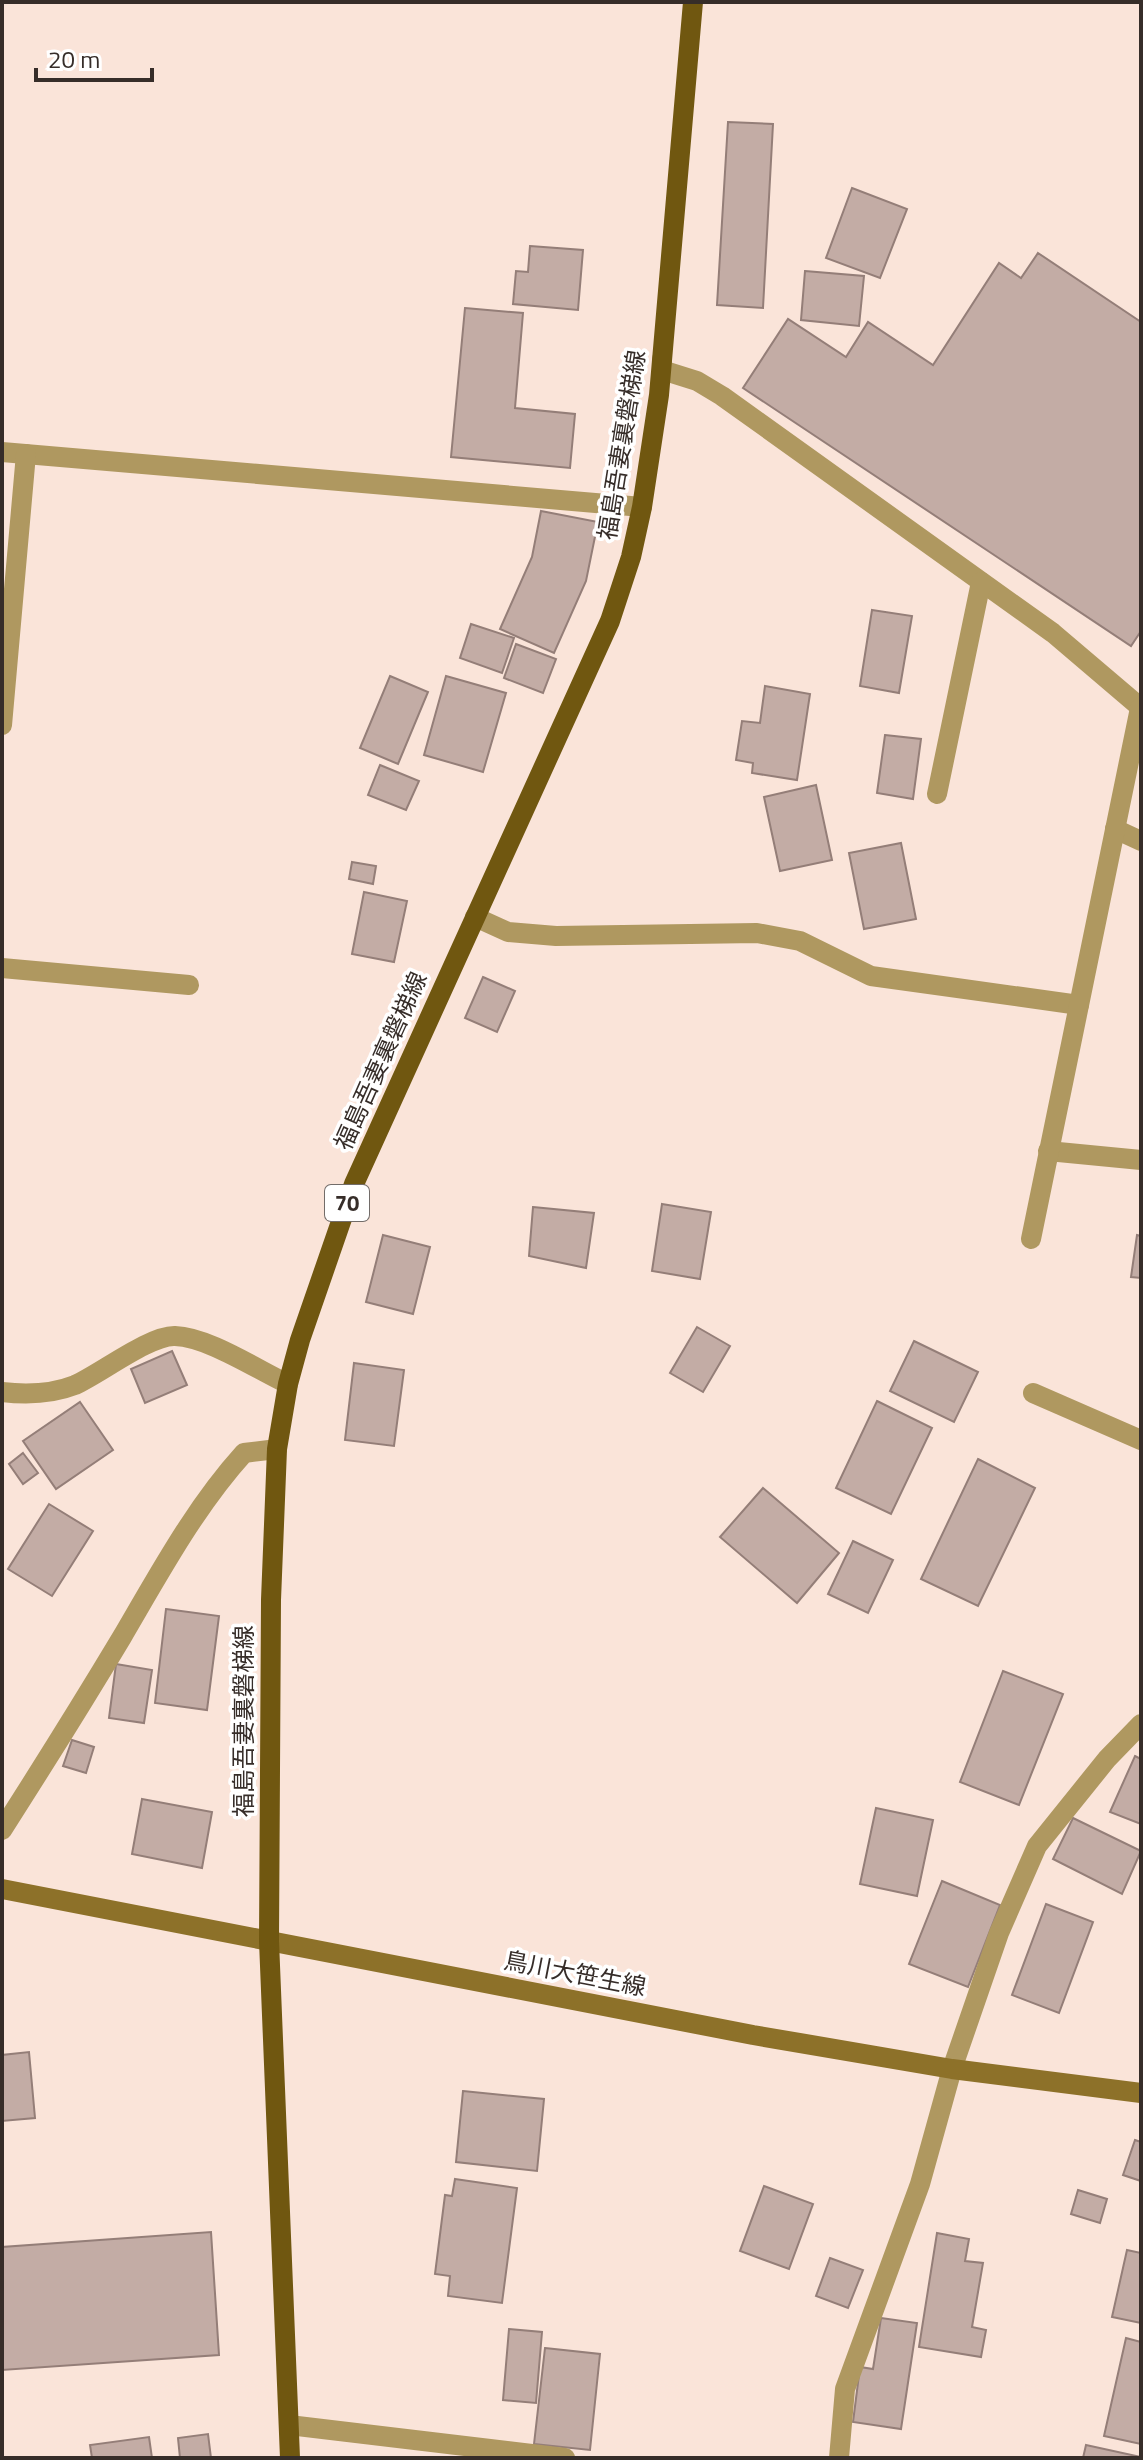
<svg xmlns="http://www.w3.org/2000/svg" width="1143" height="2460" font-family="'Titillium Web','Noto Sans JP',sans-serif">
<rect width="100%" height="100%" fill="#fae4d9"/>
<!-- building -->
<g fill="#c3aca5" stroke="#947e78" stroke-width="2">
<polygon points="728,122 773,124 763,308 717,305"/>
<polygon points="852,188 907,209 880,278 826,258"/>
<polygon points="530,246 583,250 578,310 513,304 516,271 528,272"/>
<polygon points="1038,253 1141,322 1141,631 1131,646 743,388 788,319 846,357 868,322 933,365 999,263 1021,278"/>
<polygon points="805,271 864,276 859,326 801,320"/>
<polygon points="465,308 523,313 515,408 575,414 570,468 451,457"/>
<polygon points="541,511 598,522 586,581 554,653 500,629 532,557"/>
<polygon points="872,610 912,616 899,693 860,686"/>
<polygon points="471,624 514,638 502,673 460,658"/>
<polygon points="516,644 556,659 543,693 504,678"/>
<polygon points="390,676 428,692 398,764 360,748"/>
<polygon points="446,676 506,693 483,772 424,755"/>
<polygon points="765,686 810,694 797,780 752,773 753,763 736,760 742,721 760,723"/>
<polygon points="885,735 921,739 913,799 877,793"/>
<polygon points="380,765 419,781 406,810 368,795"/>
<polygon points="816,785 832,860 780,871 764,797"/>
<polygon points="901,843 916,919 864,929 849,853"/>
<polygon points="352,862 376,866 373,884 349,879"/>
<polygon points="364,892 407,901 394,962 352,954"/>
<polygon points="483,977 515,991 497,1032 465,1018"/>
<polygon points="662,1204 711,1212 700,1279 652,1271"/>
<polygon points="533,1207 594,1213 586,1268 529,1256"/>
<polygon points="383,1235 430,1247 413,1314 366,1302"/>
<polygon points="1137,1235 1141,1236 1141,1278 1131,1277"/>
<polygon points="697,1327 730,1346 703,1392 670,1373"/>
<polygon points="914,1341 978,1372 954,1422 890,1391"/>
<polygon points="172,1351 187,1385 145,1403 131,1369"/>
<polygon points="354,1363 404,1370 394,1446 345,1440"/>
<polygon points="877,1401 932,1428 891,1514 836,1488"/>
<polygon points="80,1402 113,1450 56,1489 23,1441"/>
<polygon points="23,1453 38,1473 23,1484 9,1464"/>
<polygon points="978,1459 1035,1488 978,1606 921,1579"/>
<polygon points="763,1488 839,1553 797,1603 720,1537"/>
<polygon points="49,1504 93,1531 52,1596 8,1569"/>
<polygon points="853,1541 893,1560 868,1613 828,1594"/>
<polygon points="166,1609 219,1616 207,1710 155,1703"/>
<polygon points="116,1664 152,1670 144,1723 109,1718"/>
<polygon points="1003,1671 1063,1694 1019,1805 960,1782"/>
<polygon points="72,1740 94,1747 86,1773 63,1766"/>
<polygon points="1135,1756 1141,1759 1141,1824 1110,1812"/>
<polygon points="142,1799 212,1812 202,1868 132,1854"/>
<polygon points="876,1808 933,1820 917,1896 860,1884"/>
<polygon points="1073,1818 1141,1851 1122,1894 1053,1859"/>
<polygon points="942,1881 1000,1905 968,1987 909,1964"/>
<polygon points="1046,1904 1093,1922 1059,2013 1012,1995"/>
<polygon points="29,2052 35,2118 2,2121 2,2055"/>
<polygon points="463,2091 544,2099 537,2171 456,2162"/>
<polygon points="1135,2140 1141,2142 1141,2181 1123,2175"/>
<polygon points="455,2179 517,2188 502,2303 448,2296 450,2276 435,2274 445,2195 452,2196"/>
<polygon points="764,2186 813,2204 789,2269 740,2251"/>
<polygon points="1078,2190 1107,2199 1100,2223 1071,2214"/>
<polygon points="211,2232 219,2355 2,2370 2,2247"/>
<polygon points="937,2233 969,2239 965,2261 983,2263 972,2327 986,2330 981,2357 919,2347"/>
<polygon points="1127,2250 1141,2253 1141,2323 1112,2317"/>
<polygon points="830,2258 863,2270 848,2308 816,2296"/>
<polygon points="881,2318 917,2323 901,2429 853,2422 860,2367 873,2369"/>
<polygon points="509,2329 542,2332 536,2403 503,2400"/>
<polygon points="1126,2338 1141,2342 1141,2444 1104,2436"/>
<polygon points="545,2348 600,2354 590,2450 534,2444"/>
<polygon points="208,2434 211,2458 180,2458 178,2438"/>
<polygon points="149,2437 152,2458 92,2458 90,2445"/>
<polygon points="1086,2445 1141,2457 1141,2458 1083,2458"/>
</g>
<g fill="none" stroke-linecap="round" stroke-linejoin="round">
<!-- street -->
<g stroke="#af9860" stroke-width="20">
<polyline points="662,359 662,370 697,381 722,396 1053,633 1141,708"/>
<polyline points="2,452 642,507"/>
<polyline points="2,725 26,454"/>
<polyline points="937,794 981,582"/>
<polyline points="1115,829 1141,841"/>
<polyline points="475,917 508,932 556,936 757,933 800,941 871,976 1079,1005"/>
<polyline points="2,968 189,985"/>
<polyline points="1048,1151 1141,1160"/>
<polyline points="1031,1239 1140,708"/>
<path d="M2,1392C27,1395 52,1394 75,1385C100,1374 150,1335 175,1336C208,1337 256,1369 288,1384"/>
<polyline points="1033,1393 1141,1440"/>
<path d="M2,1830C43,1766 83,1702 122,1637C159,1574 195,1507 244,1453L277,1449"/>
<polyline points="289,2425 565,2458"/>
<polyline points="839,2458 845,2389 920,2184 952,2069 999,1933 1037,1846 1107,1759 1141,1724"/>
</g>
<!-- secondary -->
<polyline stroke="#8d7129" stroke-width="20" points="2,1889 753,2035 952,2069 1141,2093"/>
<!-- primary -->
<polyline stroke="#705710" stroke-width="20" points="290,2458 269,1941 271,1600 277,1449 288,1384 300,1340 354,1184 610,621 631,557 642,507 659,395 693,2"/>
</g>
<g text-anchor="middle" stroke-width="7" stroke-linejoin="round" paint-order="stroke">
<!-- shield labels -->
<rect fill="#fff" stroke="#726c69" stroke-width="2" x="325" y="1185" width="44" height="36" rx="6"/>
<g font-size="22" font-weight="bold" fill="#362d29">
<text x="347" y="1211">70</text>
</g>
<!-- street labels -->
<g font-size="24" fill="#362d29" stroke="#fff">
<text transform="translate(622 445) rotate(-81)" y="8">福島吾妻裏磐梯線</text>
<text transform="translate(381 1061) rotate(-66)" y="8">福島吾妻裏磐梯線</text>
<text transform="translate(244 1721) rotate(-90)" y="8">福島吾妻裏磐梯線</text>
<text transform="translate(575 1974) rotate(11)" y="8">鳥川大笹生線</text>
</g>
</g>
<!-- border -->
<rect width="1143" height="2460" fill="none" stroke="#362d29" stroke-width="8"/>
<!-- scale -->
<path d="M36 68v12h116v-12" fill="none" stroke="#362d29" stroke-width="4"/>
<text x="48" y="68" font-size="24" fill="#362d29" stroke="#ffffff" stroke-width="6" paint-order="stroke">20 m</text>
</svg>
